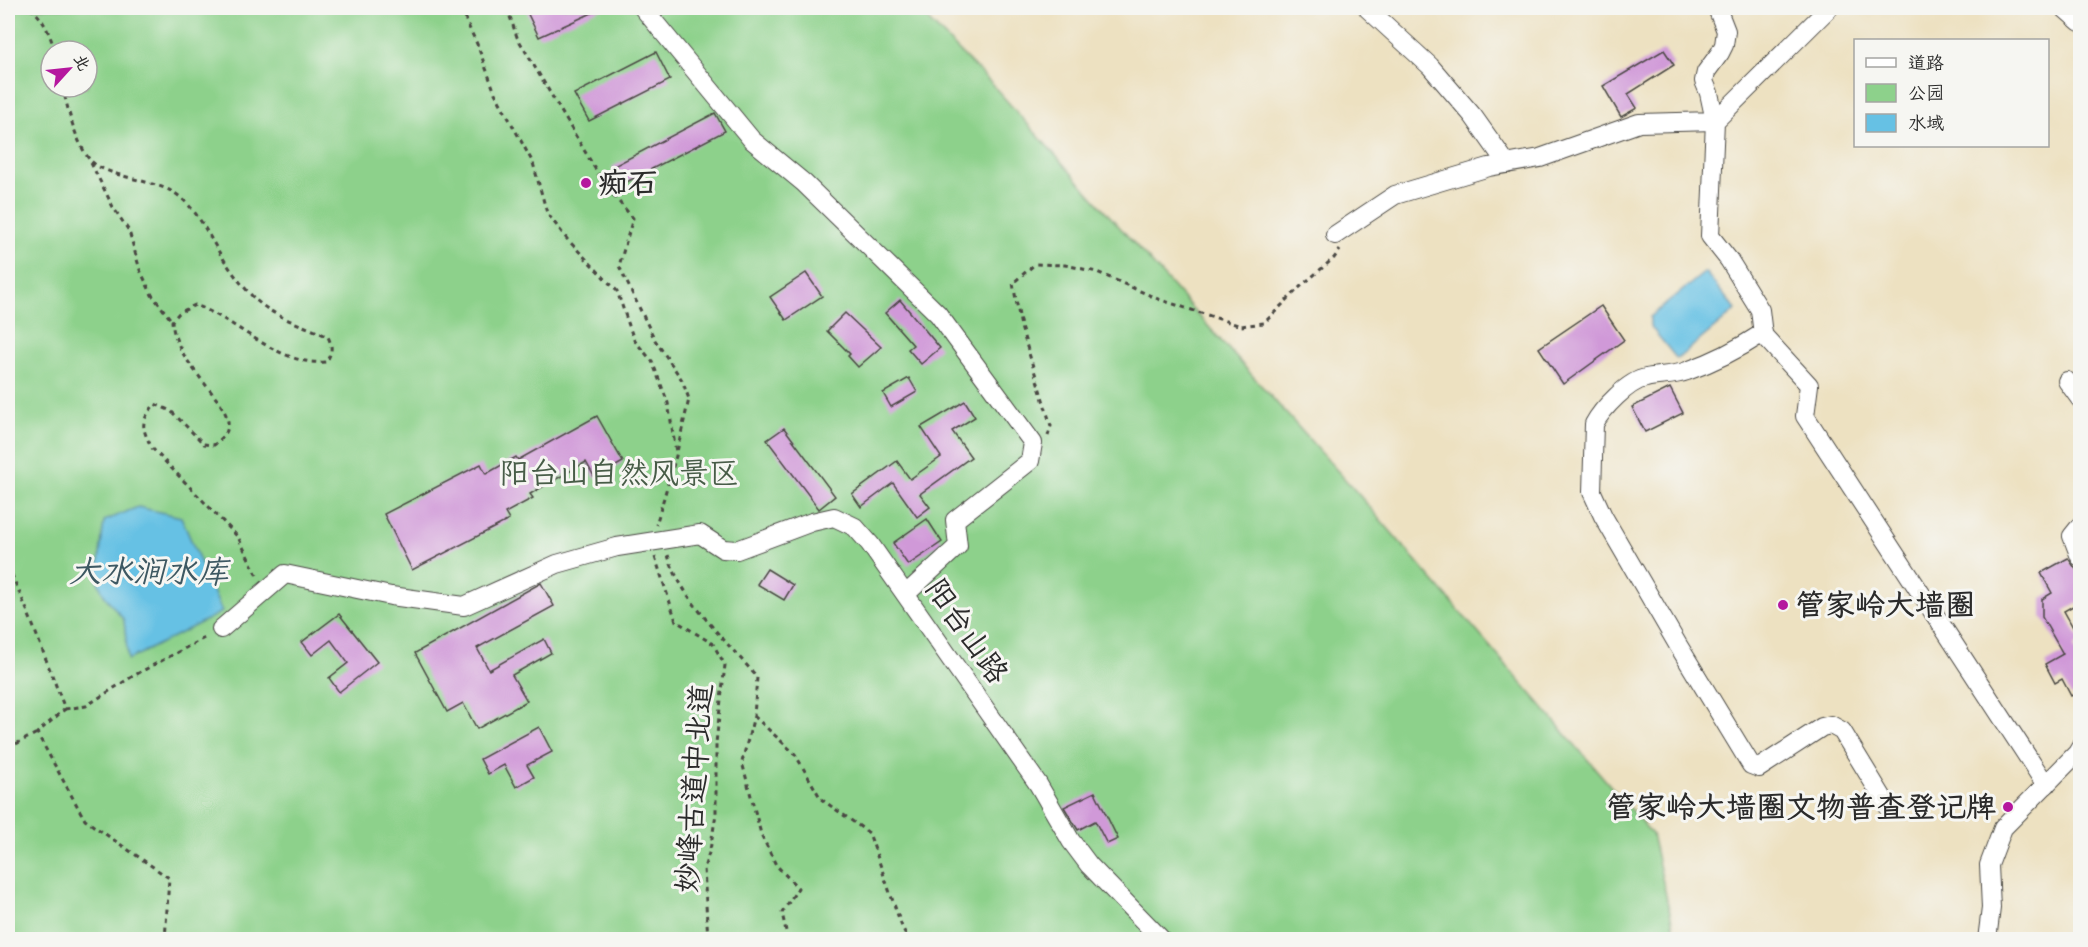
<svg xmlns="http://www.w3.org/2000/svg" width="2088" height="947" font-family="Caveat,'LXGW WenKai TC',sans-serif">
<rect width="100%" height="100%" fill="#f6f6f2"/>
<filter id="ink" filterUnits="userSpaceOnUse"><feTurbulence type="fractalNoise" baseFrequency=".0167" numOctaves="2"/><feDisplacementMap in="SourceGraphic" scale="12" xChannelSelector="R" yChannelSelector="G"/><feConvolveMatrix kernelMatrix="1 2 1 2 8 2 1 2 1" color-interpolation-filters="sRGB"/></filter>
<filter id="wash" filterUnits="userSpaceOnUse"><feTurbulence type="fractalNoise" baseFrequency=".008" numOctaves="4" result="noise"/><feDisplacementMap in="SourceGraphic" scale="24" xChannelSelector="R" yChannelSelector="G"/><feGaussianBlur stdDeviation="1.35" result="paint"/><feColorMatrix in="noise" values="0 0 0 0 0 0 0 0 0 0 0 0 0 0 0 0 0 1.4 0 .05"/><feComposite in="paint" operator="in"/></filter>
<g filter="url(#wash)">
<rect width="100%" height="100%" fill="#ede1c1"/>
<!-- green -->
<path fill="#8dd18b" stroke="#5c7e5b" stroke-width="1.5" fill-rule="evenodd" d="M8,8H916L990,82L1360,496L1652,834L1676,939H8ZM51,51H87V87H51Z"/>
<!-- water -->
<g fill="#66c1e4" stroke="#487688" stroke-width="1.5">
<polygon points="1705,272 1736,310 1677,359 1650,326 1650,317"/>
<polygon points="138,507 181,517 222,612 128,660 124,620 104,595 97,579 104,521"/>
</g>
<g id="blocks">
<!-- building -->
<g fill="#d099d8">
<polygon points="525,8 603,8 539,37"/>
<polygon points="1664,50 1674,65 1628,94 1637,108 1621,117 1603,86"/>
<polygon points="656,52 670,80 589,121 574,94"/>
<polygon points="715,113 725,131 621,185 612,167"/>
<polygon points="806,273 822,296 786,320 770,297"/>
<polygon points="900,300 940,348 921,364 908,349 913,345 885,313"/>
<polygon points="1601,306 1624,340 1563,384 1539,348"/>
<polygon points="845,313 881,347 858,367 848,356 850,354 827,331"/>
<polygon points="909,378 917,392 891,407 883,393"/>
<polygon points="1670,388 1683,413 1645,432 1632,407"/>
<polygon points="965,401 975,417 952,431 971,457 920,494 930,507 917,517 893,483 861,507 852,494 897,461 910,479 941,457 921,427"/>
<polygon points="597,416 623,462 595,478 586,462 530,494 533,498 505,513 509,520 412,570 384,514 481,464 486,474 516,457 518,460"/>
<polygon points="784,428 835,496 819,509 767,440"/>
<polygon points="927,519 942,542 908,565 893,543"/>
<polygon points="2068,558 2080,575 2080,602 2064,611 2080,640 2080,643 2074,647 2080,659 2080,691 2071,696 2062,679 2055,683 2045,664 2063,654 2042,617 2042,599 2052,593 2041,573"/>
<polygon points="767,569 793,585 784,600 757,584"/>
<polygon points="541,583 554,606 477,648 489,670 544,639 551,653 512,675 527,701 477,729 463,703 447,712 415,653"/>
<polygon points="339,614 377,662 339,692 329,678 348,663 331,640 312,655 302,642"/>
<polygon points="539,727 552,752 527,765 534,777 516,787 504,765 488,774 480,759"/>
<polygon points="1095,792 1118,839 1107,844 1095,821 1078,830 1064,807"/>
</g>
</g>
</g>
<g filter="url(#ink)">
<use href="#blocks" fill-opacity="0" stroke="#484642" stroke-width="1.5"/>
<g fill="none" stroke-linecap="round" stroke-linejoin="round">
<defs>
<g id="minor">
<polyline points="643,8 752,140 804,183 938,314 1033,443 1030,461 955,520 958,546 906,594"/>
<polyline points="1370,8 1368,9 1430,66 1473,116 1507,164"/>
<polyline points="1829,8 1715,121 1710,236 1729,260 1760,310 1763,335 1809,385 1805,416 2046,785"/>
<polyline points="2064,8 2080,22"/>
<polyline points="1335,235 1395,195 1489,167 1540,158 1639,123 1715,121 1709,93 1704,81 1706,72 1720,53 1724,45 1726,31 1717,8"/>
<path d="M1763,333C1740,348 1713,362 1687,371C1674,376 1659,375 1646,378C1628,381 1602,409 1594,424L1592,492L1603,516L1678,645L1751,765L1759,768L1822,727L1831,725L1842,731L1889,808"/>
<polyline points="2067,381 2080,399"/>
<polyline points="2080,526 2072,536 2080,557"/>
<polyline points="221,629 285,574 391,596 464,606 557,564 617,547 700,534 723,549 737,550 812,522 834,517 855,527 870,544 1038,784 1071,841 1089,865 1162,940"/>
<polyline points="1987,940 1991,908 1989,865 2003,828 2077,753 2080,748"/>
</g>
</defs>
<!-- minor casing -->
<use href="#minor" stroke="#484642" stroke-width="20"/>
<!-- path -->
<g stroke="#484642" stroke-width="3" stroke-dasharray="4.5 4.5" stroke-linecap="butt">
<path d="M30,8C44,18 50,35 55,51"/>
<polyline points="465,8 466,21 477,44 495,93 533,163 547,213 567,239 617,291 634,340 652,361 668,403 676,452"/>
<polyline points="507,8 517,37 606,187 633,218 619,266 655,340 682,380 689,399 676,456 656,525"/>
<path d="M63,87C67,108 76,143 90,160C104,176 151,180 171,191C194,203 206,231 219,252C229,268 241,285 255,299C276,319 303,324 328,337C333,347 332,353 326,362C280,367 237,320 195,305L179,313L172,321C174,350 199,375 215,397C220,403 227,414 228,422C229,433 222,438 214,445L204,444L171,411L155,404C140,422 141,427 152,448L238,537L257,575"/>
<polyline points="91,163 113,207 129,231 140,270 152,295 172,321"/>
<polyline points="1048,436 1051,426 1021,327 1013,283 1035,264 1065,265 1097,272 1158,299 1241,326 1264,323 1300,287 1334,258 1340,250"/>
<path d="M668,555C680,598 728,643 757,677L754,716L742,762L761,834L776,865L798,888L782,913L788,940"/>
<polyline points="655,557 676,621 713,644 725,665 716,743 716,814 710,850 704,868 708,940"/>
<polyline points="8,566 27,610 65,709 37,733 85,820 169,878 165,940"/>
<polyline points="65,709 86,706 133,676 206,637"/>
<polyline points="754,716 795,754 821,799 869,833 902,927 909,940"/>
<polyline points="8,748 37,733"/>
</g>
<!-- minor -->
<use href="#minor" stroke="#fff" stroke-width="18"/>
</g>
</g>
<!-- markers -->
<g fill="#b5179e" stroke="#f6f6f2" stroke-width="2">
<circle cx="586" cy="183" r="6"/>
<circle cx="1783" cy="605" r="6"/>
<circle cx="2008" cy="807" r="6"/>
</g>
<g text-anchor="middle" stroke-width="6" stroke-linejoin="round" paint-order="stroke">
<!-- poi labels -->
<g font-size="30" font-weight="bold" fill="#2b2b2b" stroke="#f6f6f2" text-anchor="start">
<text x="598" y="193">痴石</text>
<text x="1795" y="615">管家岭大墙圈</text>
<text x="1996" y="817" text-anchor="end">管家岭大墙圈文物普查登记牌</text>
</g>
<!-- park labels -->
<g font-size="30" fill="#485d48" stroke="#f6f6f2">
<text x="619" y="483">阳台山自然风景区</text>
</g>
<!-- street labels -->
<g font-size="30" fill="#2b2b2b" stroke="#f6f6f2">
<text transform="translate(967 631) rotate(55)" y="10">阳台山路</text>
<text transform="translate(694 788) rotate(-86)" y="10">妙峰古道中北道</text>
</g>
<!-- water labels -->
<g font-size="32" font-style="italic" fill="#3d5862" stroke="#f6f6f2">
<text x="149" y="582">大水涧水库</text>
</g>
</g>
<!-- margin -->
<rect width="2088" height="947" fill="none" stroke="#f6f6f2" stroke-width="30"/>
<!-- legend -->
<rect x="1854" y="39" width="195" height="108" fill="#f6f6f2" stroke="#a5a5a2" stroke-width="1.5"/>
<rect x="1866" y="58" width="30" height="9" fill="#ffffff" stroke="#a5a5a2" stroke-width="1.5"/>
<text x="1908" y="69" font-size="18" fill="#2b2b2b">道路</text>
<rect x="1866" y="84" width="30" height="18" fill="#8dd18b" stroke="#a5a5a2" stroke-width="1.5"/>
<text x="1908" y="99" font-size="18" fill="#2b2b2b">公园</text>
<rect x="1866" y="114" width="30" height="18" fill="#66c1e4" stroke="#a5a5a2" stroke-width="1.5"/>
<text x="1908" y="129" font-size="18" fill="#2b2b2b">水域</text>
<!-- north arrow -->
<g transform="translate(69 69) rotate(63)"><circle r="28" fill="#f6f6f2" stroke="#a5a5a2" stroke-width="1.5"/>
<path d="M0-4.5L10 22L0 15L-10 22Z" fill="#b5179e"/>
<text y="-9" font-size="16" font-weight="bold" text-anchor="middle" fill="#2b2b2b">北</text>
</g>
</svg>
